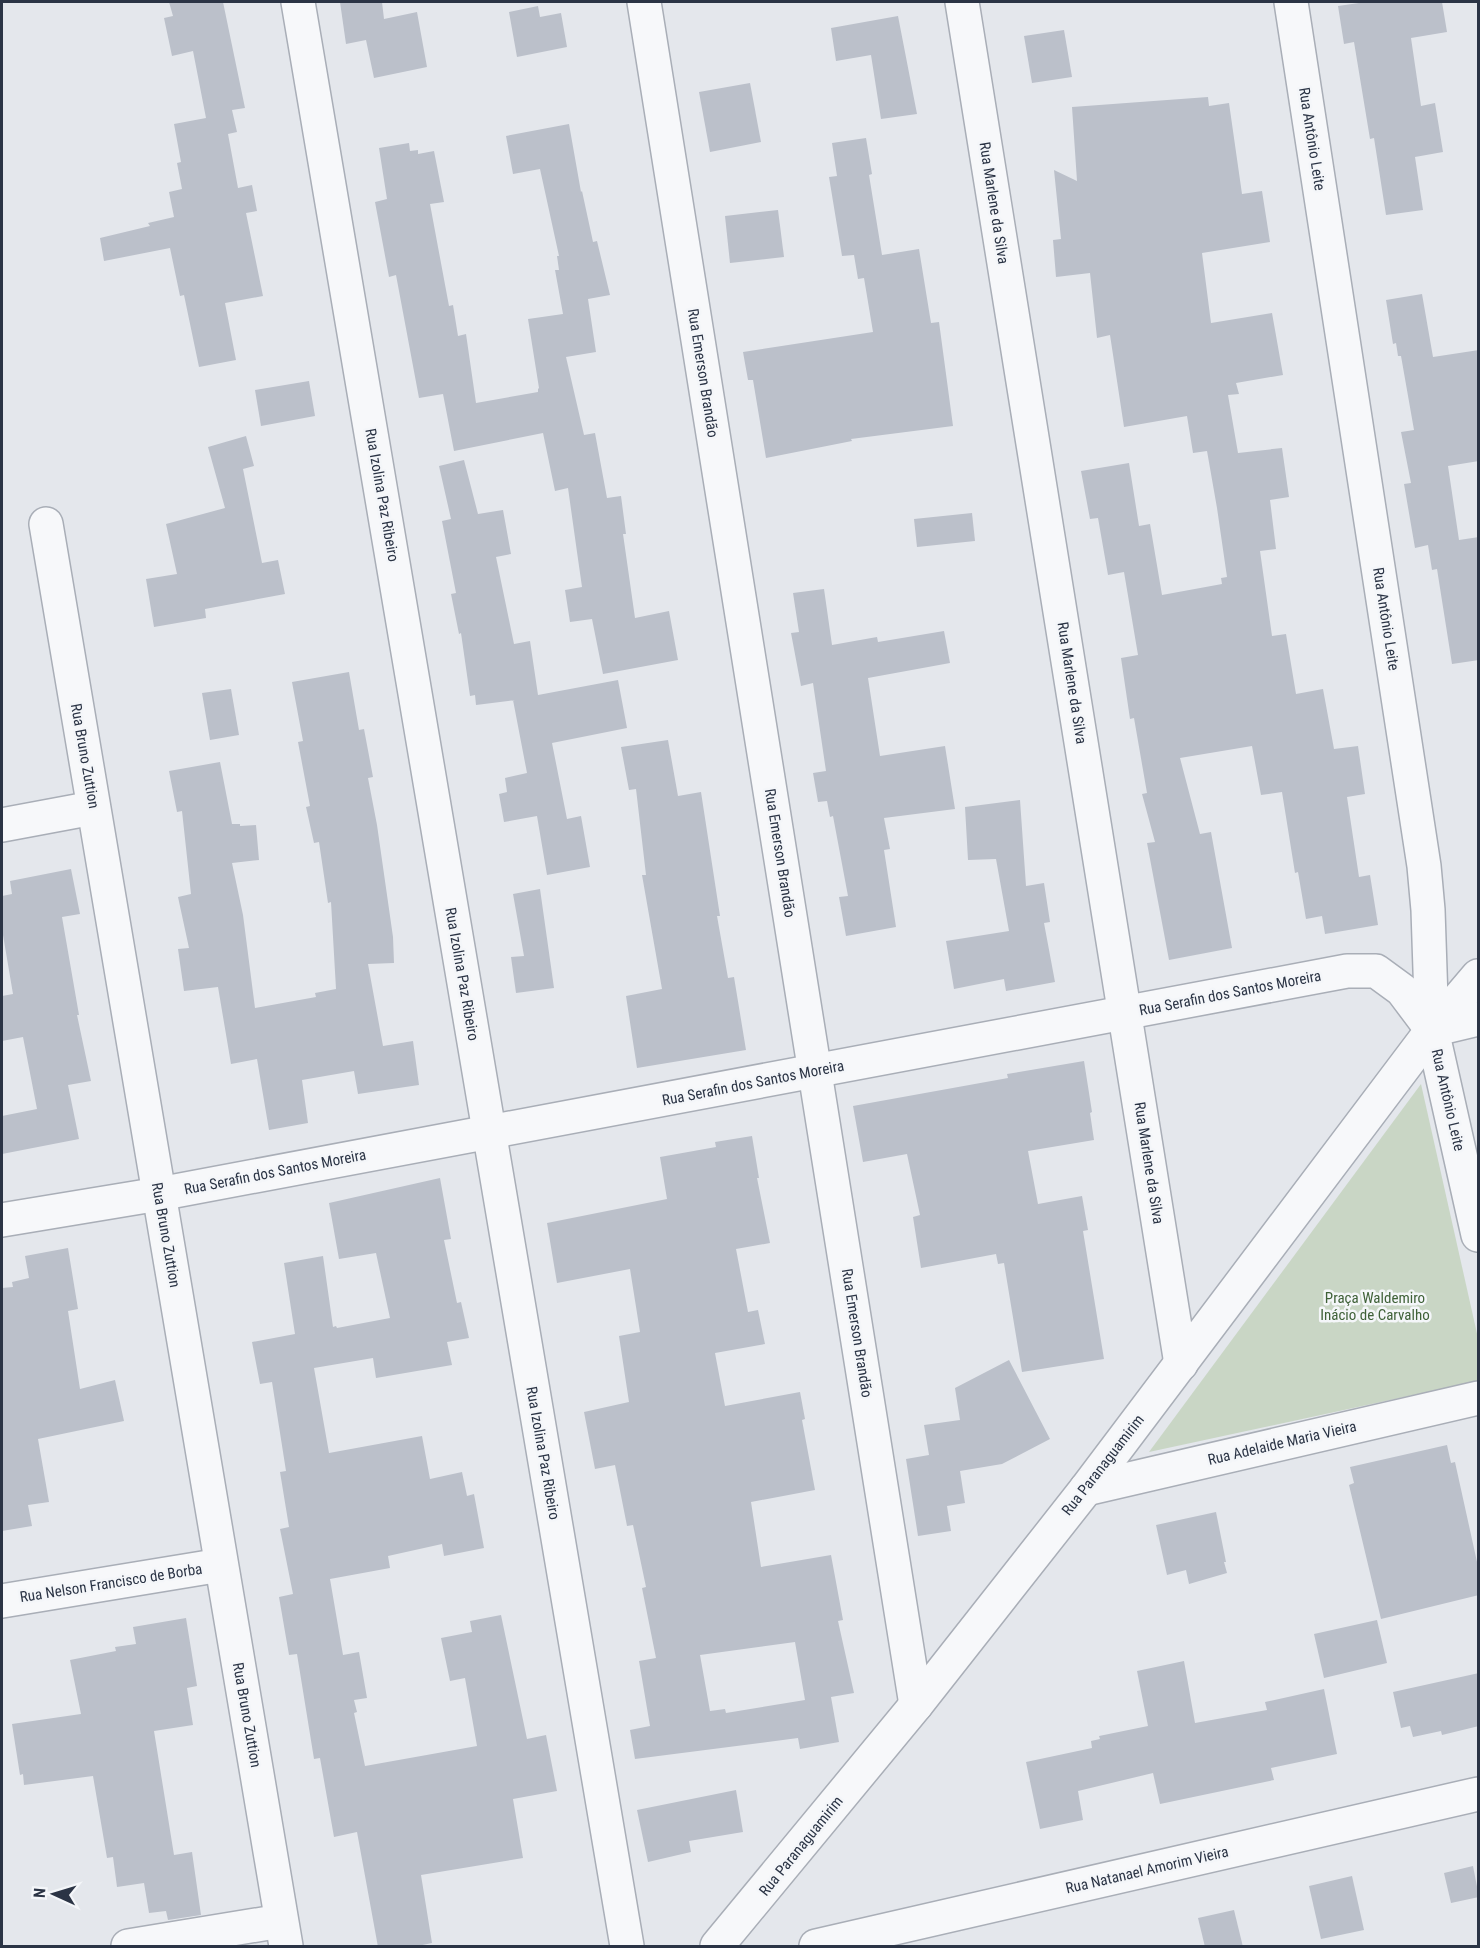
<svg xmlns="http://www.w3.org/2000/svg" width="1480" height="1948" font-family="'Roboto Condensed',sans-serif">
<rect width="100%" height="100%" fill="#e4e7ec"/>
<!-- green -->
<polygon fill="#c9d6c5" points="1421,1084 1478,1338 1478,1381 1149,1452"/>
<!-- building -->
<g fill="#bbc0ca" fill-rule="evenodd">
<polygon points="169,2 223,2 245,108 232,110 237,132 228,134 238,188 252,185 257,211 246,213 263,296 225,303 236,360 199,367 184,295 180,296 170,248 104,261 100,238 150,226 148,223 174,217 169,192 182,189 177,163 181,162 174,124 206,118 193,51 172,56 164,18 173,16"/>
<polygon points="340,2 382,2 384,19 417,12 427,67 374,78 366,40 346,44"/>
<polygon points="1366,2 1442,2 1447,32 1411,38 1421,106 1435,103 1443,152 1415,157 1423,210 1386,215 1374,138 1370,139 1354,42 1344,44 1338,6"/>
<polygon points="538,6 540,17 561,13 567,47 517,57 509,12"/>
<polygon points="898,16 917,114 881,119 871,55 836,61 831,28"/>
<polygon points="1064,30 1072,77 1032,83 1024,36"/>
<polygon points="750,83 761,142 710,152 699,92"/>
<polygon points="1208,97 1209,106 1229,103 1242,194 1262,191 1270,242 1202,253 1211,323 1272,313 1283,375 1236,383 1239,394 1228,395 1238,453 1282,448 1289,497 1270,500 1276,549 1260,551 1272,636 1286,634 1296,694 1323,689 1334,749 1358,746 1365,794 1347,797 1359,877 1370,875 1378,925 1325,934 1322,916 1306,919 1298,872 1295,873 1282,792 1261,795 1252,746 1180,758 1200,834 1211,832 1232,948 1169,960 1147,843 1155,842 1142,794 1147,793 1134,718 1130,719 1121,658 1138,655 1124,572 1108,575 1098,518 1090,519 1081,471 1129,463 1139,526 1150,524 1162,595 1222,584 1221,578 1227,577 1217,508 1207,451 1193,453 1187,416 1124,427 1110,335 1097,338 1090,273 1056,277 1053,240 1061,239 1054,170 1077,181 1072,107"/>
<polygon points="569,124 581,192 582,191 593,242 597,241 610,295 588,299 596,352 566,357 584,435 595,433 607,498 621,496 626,534 623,534 635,618 669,611 678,660 603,674 592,619 570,622 565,590 582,587 577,552 568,488 555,491 543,433 454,451 443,394 419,398 396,275 389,277 375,202 387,199 379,148 409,143 410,151 418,150 418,154 434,151 444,202 430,204 449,306 453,305 458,336 466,334 476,403 538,392 538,389 539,388 528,319 563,314 555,270 559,270 557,256 559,256 540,169 513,174 506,136"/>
<polygon points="866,138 872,174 869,175 882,255 919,249 931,323 939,322 953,426 851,439 852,441 766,458 753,380 748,380 743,352 873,332 864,278 858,279 854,255 842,256 829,177 837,176 832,143"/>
<polygon points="778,210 784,257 730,263 725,216"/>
<polygon points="1422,294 1433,357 1479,350 1479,461 1448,466 1459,540 1479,537 1479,660 1452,664 1437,569 1432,570 1428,545 1415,548 1404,484 1411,483 1401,432 1414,430 1401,356 1398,356 1396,343 1393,344 1386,300"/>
<polygon points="309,381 315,416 261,426 255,390"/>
<polygon points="246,436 254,466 243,469 262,563 278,560 285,594 205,609 206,618 154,627 146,579 177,574 166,524 225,508 208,447"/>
<polygon points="464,460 478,514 503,510 511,554 496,557 514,644 530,641 538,695 618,680 627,728 552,743 567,819 581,816 590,867 547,875 537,816 504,822 499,794 507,792 505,778 527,773 513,700 515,700 476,705 475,695 470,696 461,633 459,634 451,594 456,593 442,521 451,519 439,466"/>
<polygon points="972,513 975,541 917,547 914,519"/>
<polygon points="824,589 832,645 877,637 878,642 944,631 950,663 868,678 880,756 945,746 955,809 884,818 890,849 884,850 896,927 846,936 839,897 848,896 833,816 830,817 827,801 818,802 813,773 826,771 813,683 801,686 791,633 799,632 793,593"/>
<polygon points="349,672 359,730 364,729 373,777 368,778 377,825 393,937 394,963 368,964 383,1046 413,1041 419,1085 358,1094 354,1071 302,1080 308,1123 269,1130 257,1059 231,1064 218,987 184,991 178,949 189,948 178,897 191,894 182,811 177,812 169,771 220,762 232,824 240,824 240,826 256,825 259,860 232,863 243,915 255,1008 316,997 315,993 336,989 331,902 328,903 319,842 314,843 306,807 310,806 298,742 303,741 292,682"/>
<polygon points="231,689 239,735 210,740 202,693"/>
<polygon points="668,740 678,796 701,792 720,916 717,916 728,978 734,977 746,1050 637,1068 626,996 662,989 642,875 646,875 636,789 629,790 621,747"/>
<polygon points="1020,800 1026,886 1044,883 1050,922 1044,923 1055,982 1006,991 1004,979 954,989 946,941 1009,931 996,859 968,860 965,807"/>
<polygon points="71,869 80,914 62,917 79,1015 77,1015 91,1081 68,1085 79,1139 2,1154 2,1116 37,1109 23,1037 2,1041 2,996 13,994 3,935 2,935 2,896 12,894 10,881"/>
<polygon points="540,889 554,988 516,993 511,957 524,956 513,894"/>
<polygon points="1084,1061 1092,1112 1090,1113 1094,1140 1028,1151 1038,1204 1082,1196 1088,1230 1083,1231 1104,1359 1022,1372 1004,1263 998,1264 996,1254 921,1268 913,1217 920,1215 907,1154 863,1162 853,1106 1008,1078 1007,1074"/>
<path d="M752,1136L759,1178H757L770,1243L736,1249L748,1312L758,1310L765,1344L715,1353L725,1406L800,1392L805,1419L802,1420L815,1490L751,1502L761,1567L831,1555L843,1620L838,1621L854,1693L831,1697L839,1742L800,1749L798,1738L635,1759L630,1730L650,1726L639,1661L656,1658L642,1588L646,1587L633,1525L627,1526L615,1465L595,1469L584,1412L629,1402L619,1336L640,1332L630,1269L557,1283L547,1223L667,1199L660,1157L716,1147L715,1142ZM795,1642L805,1700L726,1713L725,1709L710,1711L700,1655Z"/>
<polygon points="440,1178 451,1239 444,1240 457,1303 461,1302 469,1338 447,1342 452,1365 376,1378 373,1358 314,1368 329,1453 422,1436 430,1479 462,1472 467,1496 474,1494 484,1548 444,1556 442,1544 388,1556 390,1568 330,1579 343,1655 359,1652 367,1698 354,1700 357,1712 354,1713 365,1766 477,1746 465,1678 450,1681 441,1638 472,1632 470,1621 501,1615 527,1739 546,1735 557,1791 513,1799 523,1858 421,1875 432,1943 413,1947 378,1947 357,1832 334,1837 320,1758 314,1759 297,1654 289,1655 279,1597 293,1594 280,1529 289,1527 280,1472 286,1471 272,1382 260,1384 252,1342 295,1334 284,1263 323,1256 333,1327 336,1326 337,1328 390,1318 376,1253 339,1259 329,1203"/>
<polygon points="68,1248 78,1309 68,1311 80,1389 115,1380 124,1421 38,1439 49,1502 28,1505 32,1526 2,1531 2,1288 13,1287 12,1282 29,1278 25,1256"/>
<polygon points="1009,1360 1050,1439 1002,1464 960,1471 965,1503 947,1506 951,1531 918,1536 906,1459 929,1455 924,1425 960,1420 955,1388"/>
<polygon points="1447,1445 1451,1463 1455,1462 1479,1571 1479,1595 1381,1619 1349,1485 1354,1483 1350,1467"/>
<polygon points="1216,1512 1226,1562 1224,1562 1227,1573 1189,1584 1186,1570 1167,1575 1156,1525"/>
<polygon points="186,1618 197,1686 187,1688 193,1725 154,1731 174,1855 192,1852 201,1915 168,1920 166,1911 149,1913 144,1883 117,1887 113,1857 107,1858 93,1776 24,1785 23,1774 20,1775 12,1724 81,1714 70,1660 116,1651 115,1647 136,1644 133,1627"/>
<polygon points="1377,1620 1387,1663 1324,1678 1314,1634"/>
<polygon points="1184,1661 1195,1723 1267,1710 1265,1702 1324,1689 1337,1754 1271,1768 1274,1780 1160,1804 1153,1773 1078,1791 1083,1820 1040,1829 1026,1762 1092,1748 1091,1741 1100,1739 1099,1736 1148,1726 1137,1671"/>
<polygon points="1479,1673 1479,1726 1442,1735 1441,1731 1413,1737 1410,1726 1401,1728 1393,1692"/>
<polygon points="736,1790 743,1832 689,1841 691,1852 648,1862 637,1810"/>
<polygon points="1473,1866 1479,1897 1451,1903 1444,1873"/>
<polygon points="1352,1876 1364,1930 1321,1939 1309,1886"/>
<polygon points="1234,1910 1243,1947 1205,1947 1198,1918"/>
</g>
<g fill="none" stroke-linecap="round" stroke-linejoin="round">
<defs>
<g id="minor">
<polyline points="298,2 627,1946"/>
<polyline points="644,2 916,1705"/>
<polyline points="962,2 1181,1364"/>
<polyline points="1291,2 1424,866 1428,910 1432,1030"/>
<polyline points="46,524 286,1946"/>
<polyline points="2,825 93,808"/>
<polyline points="2,1220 159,1194 1347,971 1376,971 1402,990 1432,1030 1478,1019"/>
<polyline points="1086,1489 1478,1398"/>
<polyline points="2,1601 221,1565"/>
<polyline points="128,1946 281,1921"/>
<polyline points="816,1946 1478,1794"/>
</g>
<g id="tertiary">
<polyline points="1432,1030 1478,1235"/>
<polyline points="717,1946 916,1705 1086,1489 1432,1030 1478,976"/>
</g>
</defs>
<!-- minor casing -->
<use href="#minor" stroke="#a9aeb7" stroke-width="36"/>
<!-- tertiary casing -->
<use href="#tertiary" stroke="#a9aeb7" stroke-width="36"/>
<!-- minor -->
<use href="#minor" stroke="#f7f8fa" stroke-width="33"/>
<!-- tertiary -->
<use href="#tertiary" stroke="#f7f8fa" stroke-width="33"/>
</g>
<g text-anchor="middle" stroke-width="5" stroke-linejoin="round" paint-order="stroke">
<!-- street labels -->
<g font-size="15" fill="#2b3445" stroke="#f4f6f9">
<text transform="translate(1312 139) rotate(81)" y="5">Rua Antônio Leite</text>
<text transform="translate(994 203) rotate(81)" y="5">Rua Marlene da Silva</text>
<text transform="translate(703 373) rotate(81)" y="5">Rua Emerson Brandão</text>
<text transform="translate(382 495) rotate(80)" y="5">Rua Izolina Paz Ribeiro</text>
<text transform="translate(1386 619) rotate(81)" y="5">Rua Antônio Leite</text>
<text transform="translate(1072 683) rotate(81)" y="5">Rua Marlene da Silva</text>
<text transform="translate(85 756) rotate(80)" y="5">Rua Bruno Zuttion</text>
<text transform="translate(780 853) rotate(81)" y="5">Rua Emerson Brandão</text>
<text transform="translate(462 974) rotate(80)" y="5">Rua Izolina Paz Ribeiro</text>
<text transform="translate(1230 993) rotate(-11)" y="5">Rua Serafin dos Santos Moreira</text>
<text transform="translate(753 1083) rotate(-11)" y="5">Rua Serafin dos Santos Moreira</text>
<text transform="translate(1448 1100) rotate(77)" y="5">Rua Antônio Leite</text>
<text transform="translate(1149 1163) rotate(81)" y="5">Rua Marlene da Silva</text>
<text transform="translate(275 1172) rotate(-11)" y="5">Rua Serafin dos Santos Moreira</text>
<text transform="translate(166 1235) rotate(80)" y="5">Rua Bruno Zuttion</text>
<text transform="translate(857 1333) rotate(81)" y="5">Rua Emerson Brandão</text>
<text transform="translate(1282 1443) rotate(-13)" y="5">Rua Adelaide Maria Vieira</text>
<text transform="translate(543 1453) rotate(80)" y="5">Rua Izolina Paz Ribeiro</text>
<text transform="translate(1103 1465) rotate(-52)" y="5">Rua Paranaguamirim</text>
<text transform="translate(111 1583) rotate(-9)" y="5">Rua Nelson Francisco de Borba</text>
<text transform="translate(247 1715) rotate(80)" y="5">Rua Bruno Zuttion</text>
<text transform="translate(801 1846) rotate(-51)" y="5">Rua Paranaguamirim</text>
<text transform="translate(1147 1870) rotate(-13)" y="5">Rua Natanael Amorim Vieira</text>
</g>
<!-- park labels -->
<g font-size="15" fill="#3f6138" stroke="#f4f6f9">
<text x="1375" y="1303">Praça Waldemiro<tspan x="1375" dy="17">Inácio de Carvalho</tspan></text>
</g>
</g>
<!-- border -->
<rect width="1480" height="1948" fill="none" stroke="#2b3445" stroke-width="6"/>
<!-- north arrow -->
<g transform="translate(54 1894) rotate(274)" stroke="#f4f6f9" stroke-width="4.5" paint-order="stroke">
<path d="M0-4.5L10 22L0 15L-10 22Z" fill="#2b3445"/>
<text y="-9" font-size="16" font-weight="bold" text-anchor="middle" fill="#2b3445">N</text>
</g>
</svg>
